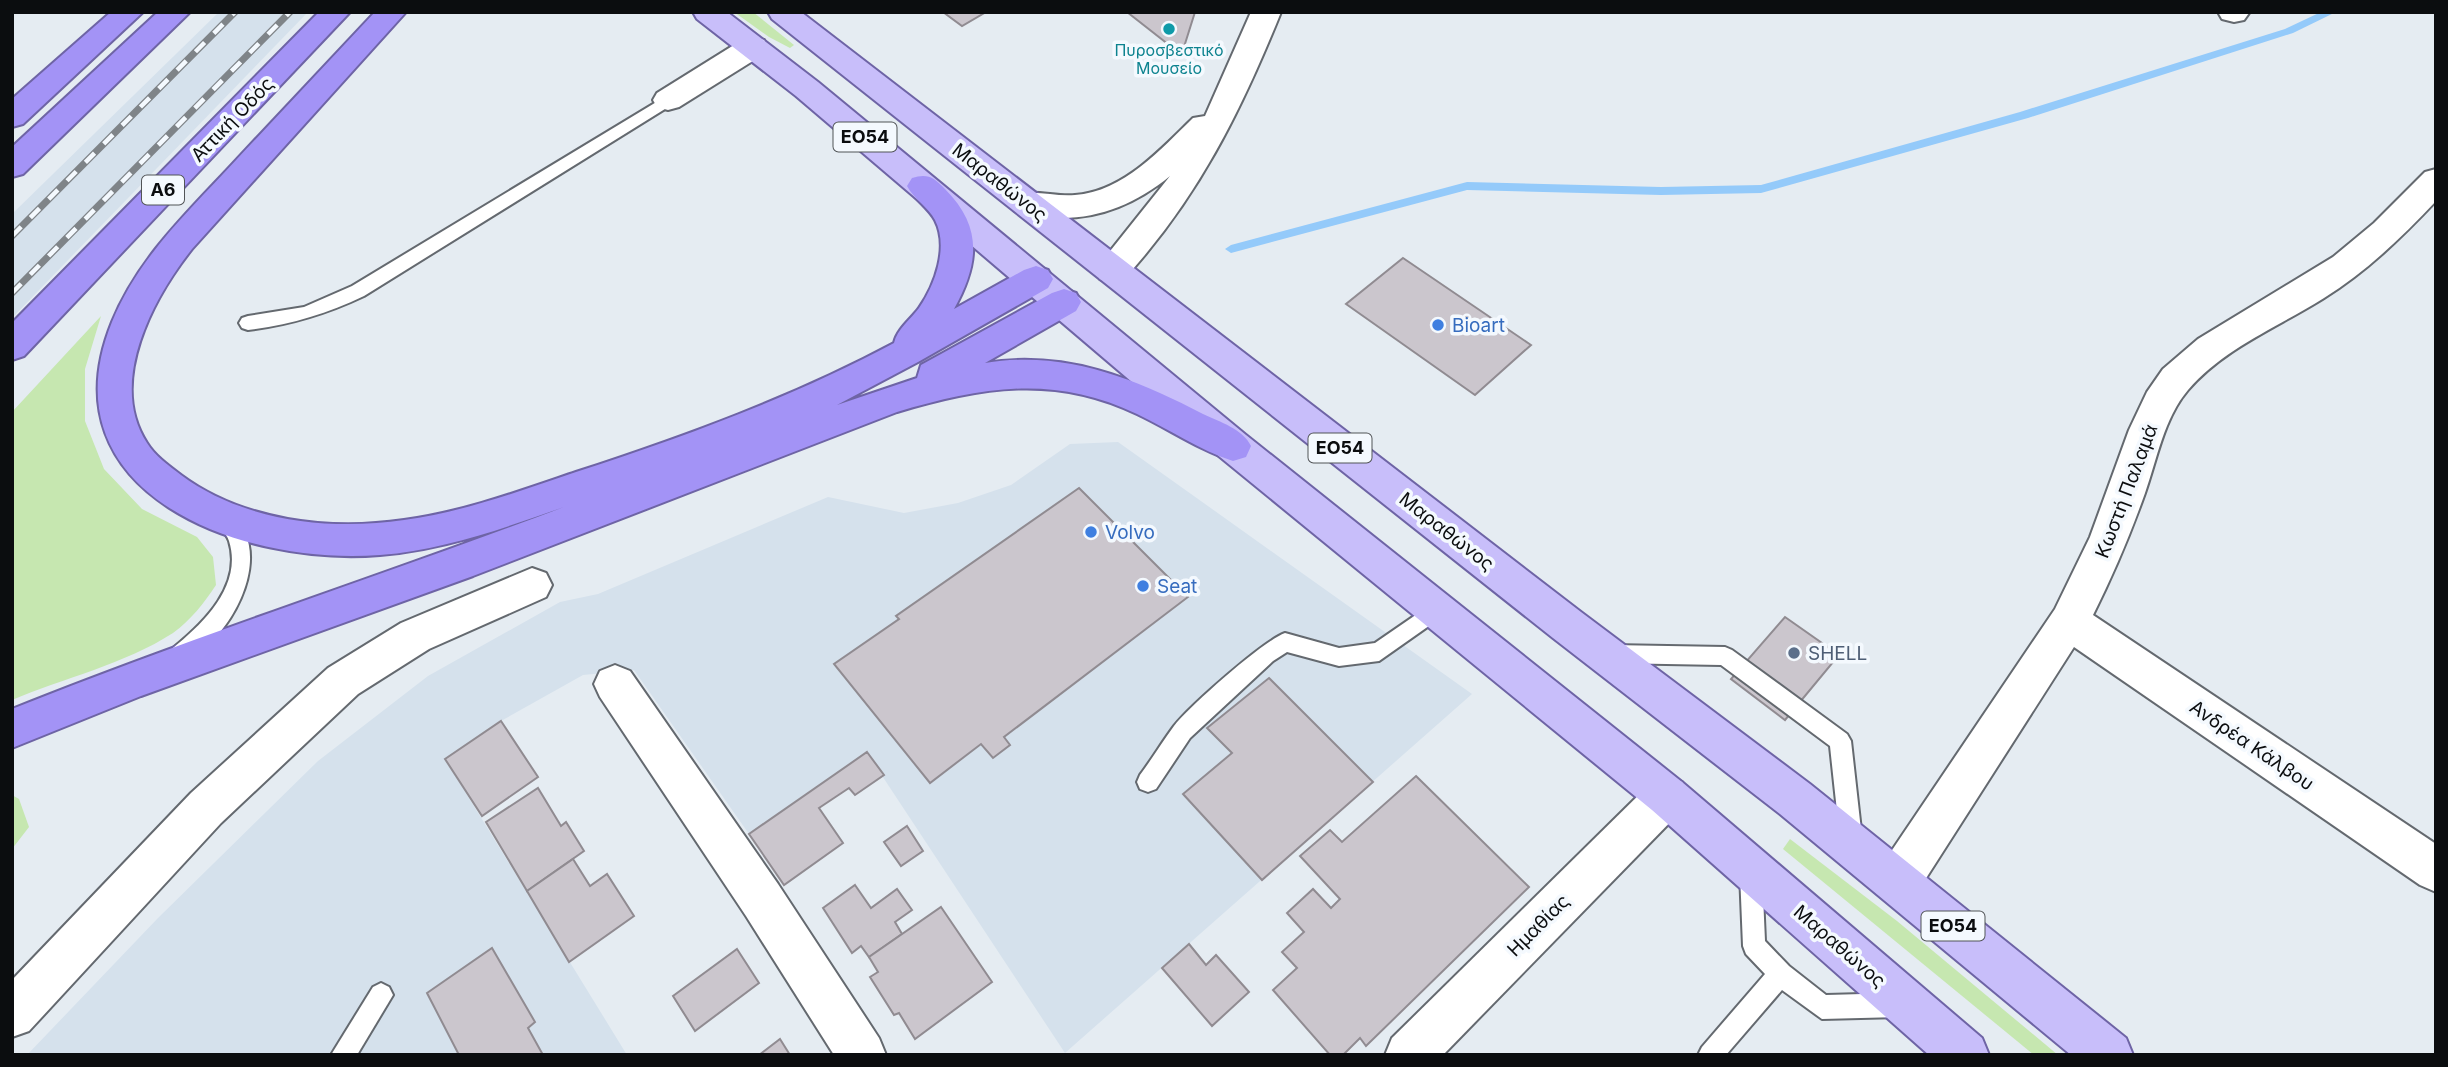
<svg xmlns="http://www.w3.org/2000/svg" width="2448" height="1067" font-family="Inter,sans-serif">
<rect width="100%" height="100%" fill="#e5ecf2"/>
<!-- built -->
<g fill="#d5e1ec">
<polygon points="219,12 308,12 12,318 12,214"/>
<polygon points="1118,442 1472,694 1065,1053 867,753 749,834 634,670 583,675 501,721 445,759 627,1055 27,1055 158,918 318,761 428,676 560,602 598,594 828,497 904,513 958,503 1011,485 1070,444"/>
</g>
<!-- green -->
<g fill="#c6e7b0">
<polygon points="734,12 753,12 794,45 790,48 769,37"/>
<path d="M101,316L85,369V421L104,469L142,509L197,537L213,557L216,585C204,603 191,620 173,633C125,664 64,678 12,700V412Z"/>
<polygon points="12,795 19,799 29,827 12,849"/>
<polygon points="1790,839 1897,921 2058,1055 2034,1055 1783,849"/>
</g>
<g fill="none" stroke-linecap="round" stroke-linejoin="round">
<!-- stream -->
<polygon fill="#94cafa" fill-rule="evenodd" points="2321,12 2336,12 2293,33 2028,118 1761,193 1661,195 1467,190 1231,253 1225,249 1231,245 1467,182 1661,187 1761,185 2020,112 2285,29"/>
</g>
<!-- building -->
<g fill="#cbc6cd" stroke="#908b91" stroke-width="2">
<polygon points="943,12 986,12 962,26"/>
<polygon points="1127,12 1195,12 1184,47 1178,52"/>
<polygon points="1403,258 1531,345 1475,395 1346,304"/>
<polygon points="1079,488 1188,597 1004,737 1010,745 993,758 981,744 930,783 834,664 899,619 896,616"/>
<polygon points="1785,617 1839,655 1785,720 1731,679"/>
<polygon points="1269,678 1373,782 1262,880 1183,794 1232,753 1207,728"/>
<polygon points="501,721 538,777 482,816 445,759"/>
<polygon points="867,752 884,775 855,795 849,788 819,808 843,843 784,885 749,834"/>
<polygon points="1416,776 1529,887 1366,1046 1360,1038 1343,1055 1330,1055 1273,990 1297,968 1282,952 1304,932 1287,913 1313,889 1331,908 1340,899 1300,856 1330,830 1342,842"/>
<polygon points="538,788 561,826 566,822 584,851 527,891 486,822"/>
<polygon points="907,826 923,851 901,866 884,842"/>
<polygon points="573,859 590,886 607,874 634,916 569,962 527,891"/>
<polygon points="855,885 871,908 897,889 912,910 895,922 902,934 869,957 861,946 852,953 823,908"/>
<polygon points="941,907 992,982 915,1039 899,1013 894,1015 870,977 878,972 869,957"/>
<polygon points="1189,944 1206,965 1216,955 1249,992 1212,1026 1162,968"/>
<polygon points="492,948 535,1022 528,1028 543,1055 459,1055 427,993"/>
<polygon points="737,949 759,983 695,1031 673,996"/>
<polygon points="780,1039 790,1055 759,1055"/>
</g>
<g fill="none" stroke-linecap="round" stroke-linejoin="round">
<defs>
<g id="lane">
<path d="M668,95L673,96L676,100L673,104L364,296C326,314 290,325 248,330L242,328L239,323L242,318L248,316L304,307L352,286Z"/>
<path d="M223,510C233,513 241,523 245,533C265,576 222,648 180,663L173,660L170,654L173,648C204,623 243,585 229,541C226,532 218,526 213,518L216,512Z"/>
<path d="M1436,601L1443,604L1446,610L1443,616L1379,661L1339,666L1287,652L1273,661L1190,738L1156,789L1148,792L1140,789L1137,782L1140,775C1152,759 1162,742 1174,726C1190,706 1263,641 1285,633L1339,648L1375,643Z"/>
<polygon points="1611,645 1725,647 1732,650 1847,734 1851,741 1862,839 1859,846 1851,850 1843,846 1840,839 1830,746 1721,665 1611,663 1604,660 1601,654 1604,648"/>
<polygon points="1751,862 1759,865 1762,873 1765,941 1789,966 1826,995 1900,993 1908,997 1912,1005 1908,1013 1900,1017 1822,1019 1782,990 1726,1055 1698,1055 1702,1047 1765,974 1746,954 1743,946 1740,873 1743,865"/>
<polygon points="381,983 389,987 393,995 357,1055 331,1055 373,987"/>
</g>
<g id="street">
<polygon points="2218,12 2248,12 2249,13 2244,20 2234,22 2222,19"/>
<polygon points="753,37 764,40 768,47 764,54 679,107 668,110 657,107 653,100 657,93 742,40"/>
<path d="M2436,169V201C2402,237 2366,272 2324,298C2278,327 2224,348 2188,390C2164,418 2157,459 2145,493C2130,535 2113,575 2093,615L2436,844V892L2420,885L2074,647L1914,897L1898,903L1882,897L1876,881L1882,865L2055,609L2090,537L2129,430L2147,392L2163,369L2198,339L2333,257L2374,223L2425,172Z"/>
<polygon points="532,568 546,573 552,585 546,597 429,649 358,694 221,823 29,1031 12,1037 12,980 191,793 328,668 401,623"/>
<polygon points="615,665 630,671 778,884 879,1038 886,1055 834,1055 746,916 600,697 594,684 600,671"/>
<polygon points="1667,776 1682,782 1689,796 1682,810 1443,1055 1385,1055 1392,1038 1652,782"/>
</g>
<path id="secondary" d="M1251,12H1281C1240,113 1198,198 1124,279L1112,283L1100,279L1095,270L1170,176C1125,213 1073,228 1015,211L1011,203L1015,195C1035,189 1055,197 1075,195C1123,192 1161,149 1193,118L1205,116Z"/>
<g id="primary">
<polygon points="693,12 727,12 818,82 1246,435 1682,782 1982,1038 1989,1055 1929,1055 1652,810 1220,457 796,96 697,19"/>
<polygon points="768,12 801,12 1581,612 1810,784 2126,1038 2133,1055 2071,1055 1780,814 1553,638 772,19"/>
</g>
<g id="highway">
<polygon points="111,12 143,12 23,124 12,127 12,99"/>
<polygon points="158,12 190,12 23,174 12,177 12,147"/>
<polygon points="319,12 350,12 24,356 12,360 12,323"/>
<path d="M375,12H406L192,249C154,297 107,382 147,443C155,456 169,466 181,475C243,521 329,531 404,520C463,512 520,491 576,472C686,436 793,397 894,343C897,329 911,319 919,308C935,285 949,247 935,220C928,207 914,199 907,186L912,178C927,173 934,177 945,189C983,227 979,264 954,309L1024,270L1036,266L1048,270L1053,279L1048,288L918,362L837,405L917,378L921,365L1052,293L1064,289L1076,293L1081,302L1076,311L985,363C1065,350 1134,378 1203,414C1220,422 1243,429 1251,446L1246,457L1233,461C1199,450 1169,429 1137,414C1054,374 982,387 897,412L473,576L141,696L12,748V709C194,636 381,576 564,507C504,528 444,550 380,555C244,566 42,495 112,322C139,256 190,210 237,159C283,110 329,61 375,12Z"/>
</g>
</defs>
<!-- lane casing -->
<use href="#lane" stroke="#64696f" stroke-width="4"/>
<!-- street casing -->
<use href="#street" stroke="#64696f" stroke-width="4"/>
<!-- secondary casing -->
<use href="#secondary" stroke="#64696f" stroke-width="4"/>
<!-- primary casing -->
<use href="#primary" stroke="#6e64a5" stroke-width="4"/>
<!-- highway casing -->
<use href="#highway" stroke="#6e64a5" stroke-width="4"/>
<!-- lane -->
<use href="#lane" fill="#fff" fill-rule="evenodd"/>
<!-- street -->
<use href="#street" fill="#fff" fill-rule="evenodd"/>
<!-- secondary -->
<use href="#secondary" fill="#fff" fill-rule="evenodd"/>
<!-- primary -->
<use href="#primary" fill="#c8befa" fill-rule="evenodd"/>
<!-- highway -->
<use href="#highway" fill="#a393f6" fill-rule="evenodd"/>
<defs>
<g id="rail">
<polyline points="12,236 235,12"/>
<polyline points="12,293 290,12"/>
</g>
</defs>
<!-- rail casing -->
<use href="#rail" stroke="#7f8488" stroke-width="7"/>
<!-- rail -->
<use href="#rail" stroke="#f4f9fe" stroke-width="4.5" stroke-dasharray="13" stroke-linecap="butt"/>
</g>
<!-- markers -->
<circle fill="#0f9aa8" stroke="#f4f9fe" stroke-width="2.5" cx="1169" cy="29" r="7"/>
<g fill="#3f7fe0" stroke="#f4f9fe" stroke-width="2.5">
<circle cx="1438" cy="325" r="7"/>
<circle cx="1091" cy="532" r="7"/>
<circle cx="1143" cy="586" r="7"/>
</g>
<circle fill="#5c6f8a" stroke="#f4f9fe" stroke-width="2.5" cx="1794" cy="653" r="7"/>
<g text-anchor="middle" stroke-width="7" stroke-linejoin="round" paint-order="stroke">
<!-- far-culture labels -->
<g font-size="16" fill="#0d838f" stroke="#f4f9fe">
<text x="1169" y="56">Πυροσβεστικό<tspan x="1169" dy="18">Μουσείο</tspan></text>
</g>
<!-- shield labels -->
<g fill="#f4f9fe" stroke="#515457" stroke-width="2">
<rect x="833.5" y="122.5" width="63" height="29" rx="5"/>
<rect x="142" y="175.5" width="42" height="29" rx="5"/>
<rect x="1308.5" y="433.5" width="63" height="29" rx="5"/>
<rect x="1921.5" y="911.5" width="63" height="29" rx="5"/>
</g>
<g font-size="18" font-weight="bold" fill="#0b0d0f">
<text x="865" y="143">ΕΟ54</text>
<text x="163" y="196">Α6</text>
<text x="1340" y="454">ΕΟ54</text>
<text x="1953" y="932">ΕΟ54</text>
</g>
<!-- street labels -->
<g font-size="19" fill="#0b0d0f" stroke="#f4f9fe">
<text transform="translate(232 119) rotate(-46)" y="7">Αττική Οδός</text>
<text transform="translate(1000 182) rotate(38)" y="7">Μαραθώνος</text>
<text transform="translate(2126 491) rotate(-69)" y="7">Κωστή Παλαμά</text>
<text transform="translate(1447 531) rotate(38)" y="7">Μαραθώνος</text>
<text transform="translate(2252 745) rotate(34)" y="7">Ανδρέα Κάλβου</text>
<text transform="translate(1538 925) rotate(-45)" y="7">Ημαθίας</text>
<text transform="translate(1840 946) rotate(41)" y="7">Μαραθώνος</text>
</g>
<!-- shop labels -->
<g font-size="19" fill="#366cbe" stroke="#f4f9fe" text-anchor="start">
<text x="1452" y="332">Bioart</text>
<text x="1105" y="539">Volvo</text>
<text x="1157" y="593">Seat</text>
</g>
<!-- service labels -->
<g font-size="19" fill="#4e5e75" stroke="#f4f9fe" text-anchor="start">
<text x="1808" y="660">SHELL</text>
</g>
</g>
<!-- border -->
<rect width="2448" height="1067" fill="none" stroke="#0b0d0f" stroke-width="28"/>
</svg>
